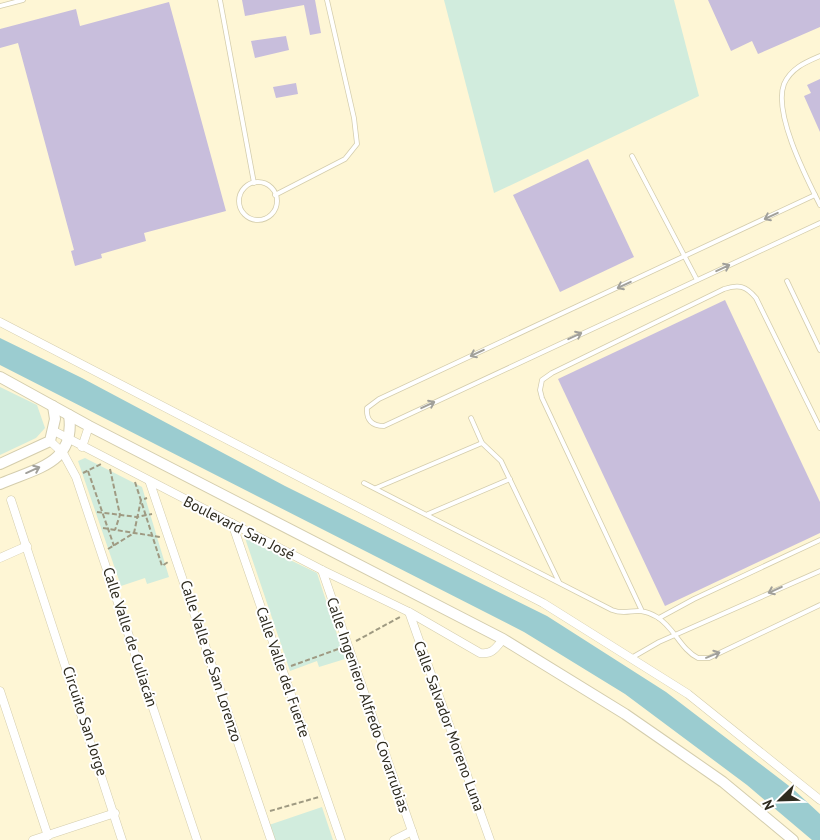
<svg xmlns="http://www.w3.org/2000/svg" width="820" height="840" font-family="'PT Sans',sans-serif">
<rect width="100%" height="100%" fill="#fef6d5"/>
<!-- green -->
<g fill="#d1ecdd">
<polygon points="444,0 674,0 699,96 494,193"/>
<polygon points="0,387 37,405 45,428 36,438 0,455"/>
<polygon points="85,458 142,487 169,577 147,584 145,578 121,586 78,461"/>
<polygon points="245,538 317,573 345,659 319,667 317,661 290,671"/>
<polygon points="322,807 333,840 275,840 269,825"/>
</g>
<!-- water -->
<polygon fill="#9bccd0" points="0,338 82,378 285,486 547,616 666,692 793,789 820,814 820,840 812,840 747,785 625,694 524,632 0,365"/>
<!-- building -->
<g fill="#c8bedc">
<polygon points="242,0 315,0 321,33 310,35 304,5 245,16"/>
<polygon points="708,0 820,0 820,27 758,54 752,41 731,51"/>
<polygon points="169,2 226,211 144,233 146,241 101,254 102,258 75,266 71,251 74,250 18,43 0,48 0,29 76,9 80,26"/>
<polygon points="286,36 289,50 255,58 251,41"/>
<polygon points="820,79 820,132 804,96 811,93 807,85"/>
<polygon points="296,83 298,94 276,98 273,87"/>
<polygon points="588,159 634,257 560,292 513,195"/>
<polygon points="725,300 820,502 820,533 665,606 558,379"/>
</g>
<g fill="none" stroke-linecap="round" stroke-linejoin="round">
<defs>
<g id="service">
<polyline points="220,0 254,183"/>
<polyline points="0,6 23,0"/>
<path d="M820,56C806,62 791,68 784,84C773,113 806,177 820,205"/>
<polyline points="632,156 697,280"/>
<circle cx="258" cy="201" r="19"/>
<polyline points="275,195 345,159 357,144 354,118 327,0"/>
<path d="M815,195L379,399L367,408C366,420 372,426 384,426L820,223"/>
<polyline points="787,281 820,350"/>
<polyline points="471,418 482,443 501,461 559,582"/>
<path d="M364,483L612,610C630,617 635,604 657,617C674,627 681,650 698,658H709L820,605"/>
<polyline points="376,488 482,443"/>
<polyline points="428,514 510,479"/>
<path d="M641,609L542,398L540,390L542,380L552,373L724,289C739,284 746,286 756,298L820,428"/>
<polyline points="659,618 694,599 820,540"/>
<polyline points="633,657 659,642 820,571"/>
</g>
<g id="minor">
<polyline points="0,322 543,603 688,694 820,800"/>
<path d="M54,431L322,570L409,612L480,653C492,655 496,648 503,639"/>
<polyline points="50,441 63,453 76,477 197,840"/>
<polyline points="82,447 89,426"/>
<polyline points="150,483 271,840"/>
<polyline points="11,500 122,840"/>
<polyline points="232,523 341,840"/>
<polyline points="0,558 27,546"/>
<polyline points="322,570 415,840"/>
<polyline points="409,612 490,840"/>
<polyline points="0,691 48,836"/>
<polyline points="33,840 115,813"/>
<polyline points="394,840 412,831"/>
</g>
<g id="tertiary">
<polyline points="0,377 89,426 503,639 625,714 677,750 723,782 793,840"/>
<polyline points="0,464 50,441 55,419 53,406"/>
<path d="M0,484C36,468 76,464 69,415"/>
</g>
</defs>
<!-- service casing -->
<use href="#service" stroke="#d4cdad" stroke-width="5.5"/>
<!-- minor casing -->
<use href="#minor" stroke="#d4cdad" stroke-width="9"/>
<!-- tertiary casing -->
<use href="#tertiary" stroke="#d4cdad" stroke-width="12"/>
<!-- path -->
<g stroke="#9f9a82" stroke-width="2" stroke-dasharray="5 2.5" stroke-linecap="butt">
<polyline points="110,469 120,515 115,530"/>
<polyline points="88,471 114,546"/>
<polyline points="83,473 101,464"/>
<polyline points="135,482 162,566 168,562"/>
<polyline points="97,512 137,517 152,514"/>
<polyline points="103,528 160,537"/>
<polyline points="108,549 134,533 141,500 147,498"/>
<polyline points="356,641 400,617"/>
<polyline points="291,666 341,648"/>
<polyline points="270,811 319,797"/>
</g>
<!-- service -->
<use href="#service" stroke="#fff" stroke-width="4"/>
<!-- minor -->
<use href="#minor" stroke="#fff" stroke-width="8"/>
<!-- tertiary -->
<use href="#tertiary" stroke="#fff" stroke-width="10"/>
</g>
<!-- one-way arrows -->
<defs><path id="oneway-shaft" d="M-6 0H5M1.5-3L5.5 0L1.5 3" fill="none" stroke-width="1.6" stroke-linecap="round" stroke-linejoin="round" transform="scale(1.25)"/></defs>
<g stroke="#a1a09a">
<use href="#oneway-shaft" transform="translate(771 216) rotate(155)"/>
<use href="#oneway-shaft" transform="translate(723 268) rotate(-25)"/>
<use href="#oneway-shaft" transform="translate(624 285) rotate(155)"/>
<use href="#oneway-shaft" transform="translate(575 336) rotate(-25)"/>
<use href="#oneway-shaft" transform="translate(477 353) rotate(155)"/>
<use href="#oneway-shaft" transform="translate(428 405) rotate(-25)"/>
<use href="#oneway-shaft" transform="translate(33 470) rotate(-24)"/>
<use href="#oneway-shaft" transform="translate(775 590) rotate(156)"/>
<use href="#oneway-shaft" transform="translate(713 655) rotate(-22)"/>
</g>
<g text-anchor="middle" stroke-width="4" stroke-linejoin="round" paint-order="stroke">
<!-- street labels -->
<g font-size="15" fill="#2e2b1f" stroke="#fff">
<text transform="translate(239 528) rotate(27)" y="5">Boulevard San José</text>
<text transform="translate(130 637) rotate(72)" y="5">Calle Valle de Culiacán</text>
<text transform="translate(211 661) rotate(72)" y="5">Calle Valle de San Lorenzo</text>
<text transform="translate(283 672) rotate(71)" y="5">Calle Valle del Fuerte</text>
<text transform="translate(368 705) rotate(71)" y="5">Calle Ingeniero Alfredo Covarrubias</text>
<text transform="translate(85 721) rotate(72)" y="5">Circuito San Jorge</text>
<text transform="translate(449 726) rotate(70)" y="5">Calle Salvador Moreno Luna</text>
</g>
</g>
<!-- north arrow -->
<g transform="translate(780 800) rotate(247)" stroke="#ffffff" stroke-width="4" paint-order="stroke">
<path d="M0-4L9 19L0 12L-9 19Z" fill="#2e2b1f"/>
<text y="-8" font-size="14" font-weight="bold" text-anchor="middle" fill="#2e2b1f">N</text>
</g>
</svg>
